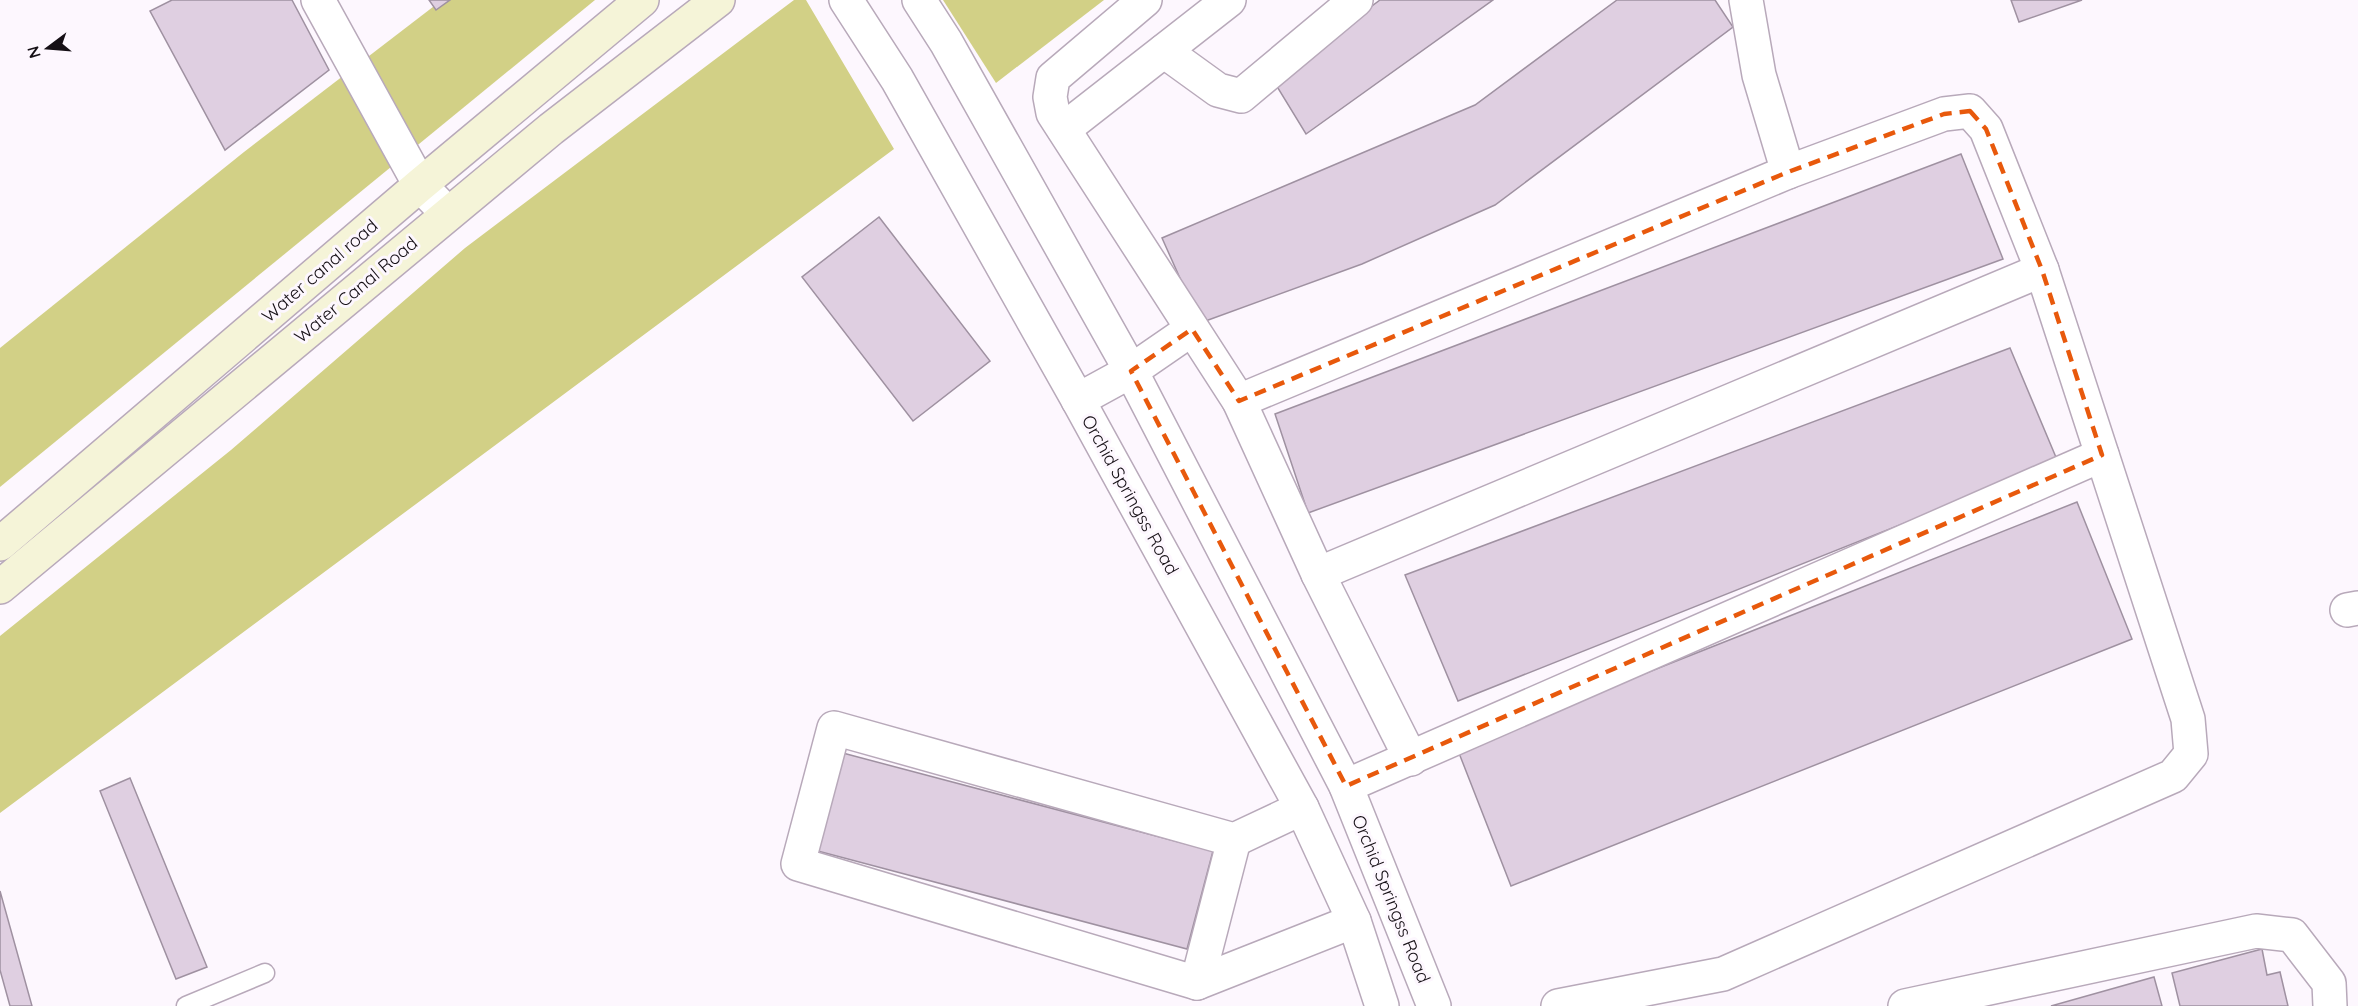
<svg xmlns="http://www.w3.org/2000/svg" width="2358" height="1006" font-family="Quicksand,sans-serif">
<rect width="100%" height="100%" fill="#fdf7fe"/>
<!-- green -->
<g fill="#d2d086">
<polygon points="442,0 595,0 0,487 0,348 244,152"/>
<polygon points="794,0 806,0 894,149 0,813 0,636 231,450 465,248"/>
<polygon points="943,0 1104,0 996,83"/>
</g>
<!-- building -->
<g fill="#dfcfe1" stroke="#9f91a1" stroke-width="1.5">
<polygon points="172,0 292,0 329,70 225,150 150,11"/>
<polygon points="429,0 450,0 436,10"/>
<polygon points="1380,0 1493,0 1306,134 1273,80"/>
<polygon points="1617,0 1715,0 1733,27 1495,205 1362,264 1200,323 1162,238 1475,105"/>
<polygon points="2011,0 2082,0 2019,22"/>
<polygon points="1961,154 2003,259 1308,513 1275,414"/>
<polygon points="879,217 990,361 913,421 802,277"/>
<polygon points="2010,348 2058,462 1458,701 1405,575"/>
<polygon points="2077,502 2132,639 1511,886 1457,748"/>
<polygon points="839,752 1213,851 1187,949 814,850"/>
<polygon points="130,778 207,967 176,979 100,791"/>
<polygon points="0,891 32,1006 10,1006 0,970"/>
<polygon points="2262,949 2267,975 2280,972 2288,1006 2180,1006 2172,973"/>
<polygon points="2154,977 2162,1006 2051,1006"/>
</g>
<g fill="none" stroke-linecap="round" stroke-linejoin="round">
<defs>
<polyline id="service" points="186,1006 265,973"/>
<g id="minor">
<polyline points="318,0 420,185 448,214"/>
<polyline points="846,0 897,79 1078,400 1302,808 1354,921 1382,1006"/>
<polyline points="919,0 946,42 1131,371 1346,786 1434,1006"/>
<polyline points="1145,0 1053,78 1050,97 1053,113 1239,401 1318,574 1411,759"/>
<polyline points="1746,0 1759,75 1788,172"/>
<polyline points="1164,51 1218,90 1241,96 1356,0"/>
<polyline points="1064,129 1229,0"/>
<polyline points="1078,400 1131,371 1192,329"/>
<polyline points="1239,401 1788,172 1944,114 1970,111 1986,129 2042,270 2188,719 2191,754 2173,776 1723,974 1558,1006"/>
<polyline points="1318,574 2042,270"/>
<polyline points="2347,610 2358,608"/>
<polyline points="1346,786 2102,455"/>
<polyline points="1302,808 1234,840 834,728 798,864 1197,983 1354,921"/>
<polyline points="1197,983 1234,840"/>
<polyline points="1905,1006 2256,931 2292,935 2329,983 2330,1006"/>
</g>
<g id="secondary">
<polyline points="0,544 420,185 642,0"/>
<polyline points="0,587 551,129 718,0"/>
</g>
</defs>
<!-- service casing -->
<use href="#service" stroke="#b8a9ba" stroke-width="21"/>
<!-- minor casing -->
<use href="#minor" stroke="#b8a9ba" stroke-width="36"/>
<!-- secondary casing -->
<use href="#secondary" stroke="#b8a9ba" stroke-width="36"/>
<!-- service -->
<use href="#service" stroke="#fff" stroke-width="18"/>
<!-- minor -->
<use href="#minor" stroke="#fff" stroke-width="33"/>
<!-- secondary -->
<use href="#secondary" stroke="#f5f4d8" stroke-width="33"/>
</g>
<!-- marked area -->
<path fill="none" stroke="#e8590c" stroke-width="4.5" stroke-dasharray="12 8" stroke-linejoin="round" d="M1970,111L1986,129L2042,270L2102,455L1346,786L1131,371L1192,329L1239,401L1788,172L1944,114Z"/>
<g text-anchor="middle" stroke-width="6" stroke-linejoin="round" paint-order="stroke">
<!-- street labels -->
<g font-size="18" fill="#150f15" stroke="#fdf7fe">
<text transform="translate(320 271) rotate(-41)" y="6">Water canal road</text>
<text transform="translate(356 290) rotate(-40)" y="6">Water Canal Road</text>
<text transform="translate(1130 495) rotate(61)" y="6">Orchid Springss Road</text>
<text transform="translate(1391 899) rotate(68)" y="6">Orchid Springss Road</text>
</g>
</g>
<!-- north arrow -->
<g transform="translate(48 48) rotate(254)" stroke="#fdf7fe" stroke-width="4.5" paint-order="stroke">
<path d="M0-4.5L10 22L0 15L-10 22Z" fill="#150f15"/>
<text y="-9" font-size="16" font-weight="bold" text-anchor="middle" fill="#150f15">N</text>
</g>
</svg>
